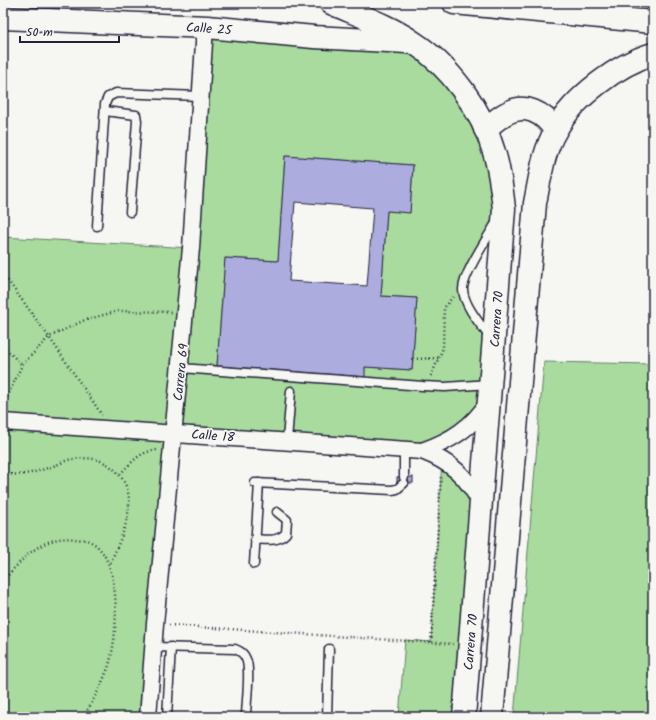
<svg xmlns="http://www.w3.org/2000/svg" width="656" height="720" font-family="Kalam,sans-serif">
<rect width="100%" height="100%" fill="#f6f6f2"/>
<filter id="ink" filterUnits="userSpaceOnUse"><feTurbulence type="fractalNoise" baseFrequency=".025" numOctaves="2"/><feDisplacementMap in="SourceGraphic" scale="8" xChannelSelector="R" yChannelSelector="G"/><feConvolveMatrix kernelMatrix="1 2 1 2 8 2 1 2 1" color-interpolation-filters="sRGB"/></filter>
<g filter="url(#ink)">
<!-- green -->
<g fill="#a8db9d" stroke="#657e6c" fill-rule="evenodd">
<path d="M207,27L414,42L467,97L504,209L463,290L487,333L489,401L438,445L173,433L148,717H3V237L191,248ZM285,156L413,165L410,212L387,211L381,296L417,298L412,370L365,367L364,377L217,366L225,258L278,261Z"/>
<polygon points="544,362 653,364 653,717 514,717"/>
<polygon points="442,459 474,490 464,717 399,717 405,640 431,642"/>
</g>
<!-- building -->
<g fill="#acadde" stroke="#22223b" fill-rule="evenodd">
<path d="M285,156L413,165L410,213L387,211L381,296L417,298L412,370L365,367V377L217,366L225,258L278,261ZM295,202L373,208L367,286L289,281Z"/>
<rect x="397" y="477" width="16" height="6"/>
</g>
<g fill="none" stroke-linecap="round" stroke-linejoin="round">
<defs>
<g id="lane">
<polyline points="105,111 136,115 137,121 130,212"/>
<polyline points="97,226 105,104 108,97 116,93 200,96"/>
<path d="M489,336C480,324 464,305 463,290C462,276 488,237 496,223"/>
<polyline points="181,368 423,386 445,387 490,384"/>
<polyline points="287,440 291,391"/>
<polyline points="404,477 404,448"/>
<polyline points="255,483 392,490 397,489 404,483"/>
<path d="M255,539C267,540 278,542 286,533L287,520L277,512"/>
<polyline points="254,564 259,483"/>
<path d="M154,647L235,649C240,651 244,653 246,659C251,669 246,704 246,717"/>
<polyline points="167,717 171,647"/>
<polyline points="327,717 329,649"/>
</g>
<g id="street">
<path d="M3,422L422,451C451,462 467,476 481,504"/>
<path d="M422,451C451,441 473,427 489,401"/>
<polyline points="148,717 155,624 191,248 205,27"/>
</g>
<g id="secondary">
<path d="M331,3C358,15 388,25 413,42C450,66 482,110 494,152C500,171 502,190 504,209L464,717"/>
<polyline points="3,18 207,27 314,37 407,42"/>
<path d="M485,129C492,124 498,118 505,114C525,102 544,113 555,130"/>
<path d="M492,717L535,203C540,179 543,151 556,130C573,98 618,64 653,54"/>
</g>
<polyline id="highway" points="454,3 653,22"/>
</defs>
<!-- lane casing -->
<use href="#lane" stroke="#22223b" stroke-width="11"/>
<!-- street casing -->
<use href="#street" stroke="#22223b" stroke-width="19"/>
<!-- secondary casing -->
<use href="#secondary" stroke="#22223b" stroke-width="25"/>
<!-- highway casing -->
<use href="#highway" stroke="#22223b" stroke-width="25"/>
<!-- path -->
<g stroke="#22223b" stroke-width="2.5" stroke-dasharray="1 3" stroke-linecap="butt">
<polyline points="3,274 49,337 102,415"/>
<polyline points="3,346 22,365"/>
<polyline points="413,359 440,358"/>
<polyline points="431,376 443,348 444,308 454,295"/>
<polyline points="5,409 8,395 22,365 49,337 85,320 118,311 171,312"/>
<path d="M3,473C23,477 37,472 56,465C62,463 68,459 73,459C87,457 100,458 111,467C145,493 123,532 110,564"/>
<path d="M120,474C132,462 141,450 159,450"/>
<path d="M3,581C22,559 43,534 75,539C79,540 85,539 89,541C124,556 118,640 108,668C101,686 93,702 83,717"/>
<polyline points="169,625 453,644"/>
<polyline points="431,642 441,475"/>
</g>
<!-- lane -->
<use href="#lane" stroke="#f6f6f2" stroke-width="8"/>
<!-- street -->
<use href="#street" stroke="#f6f6f2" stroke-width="16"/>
<!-- secondary -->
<use href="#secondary" stroke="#f6f6f2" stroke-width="22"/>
<!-- highway -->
<use href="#highway" stroke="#f6f6f2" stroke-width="22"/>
</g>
</g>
<g text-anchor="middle" stroke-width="3.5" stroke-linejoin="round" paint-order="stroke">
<!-- street labels -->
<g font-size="13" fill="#22223b" stroke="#f6f6f2">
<text transform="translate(209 28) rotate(4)" y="5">Calle 25</text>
<text transform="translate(496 319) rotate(-86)" y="5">Carrera 70</text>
<text transform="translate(180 372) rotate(-84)" y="5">Carrera 69</text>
<text transform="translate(213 435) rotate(4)" y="5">Calle 18</text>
<text transform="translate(470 642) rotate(-85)" y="5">Carrera 70</text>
</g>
</g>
<!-- margin -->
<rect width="656" height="720" fill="none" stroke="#f6f6f2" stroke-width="16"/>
<rect x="8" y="8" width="640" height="704" fill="none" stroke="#22223b" stroke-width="1.5" filter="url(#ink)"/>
<!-- scale -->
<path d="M20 36v6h99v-6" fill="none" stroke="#22223b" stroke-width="2"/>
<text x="26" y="36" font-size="12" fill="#22223b" stroke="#f6f6f2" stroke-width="3" paint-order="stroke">50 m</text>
</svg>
